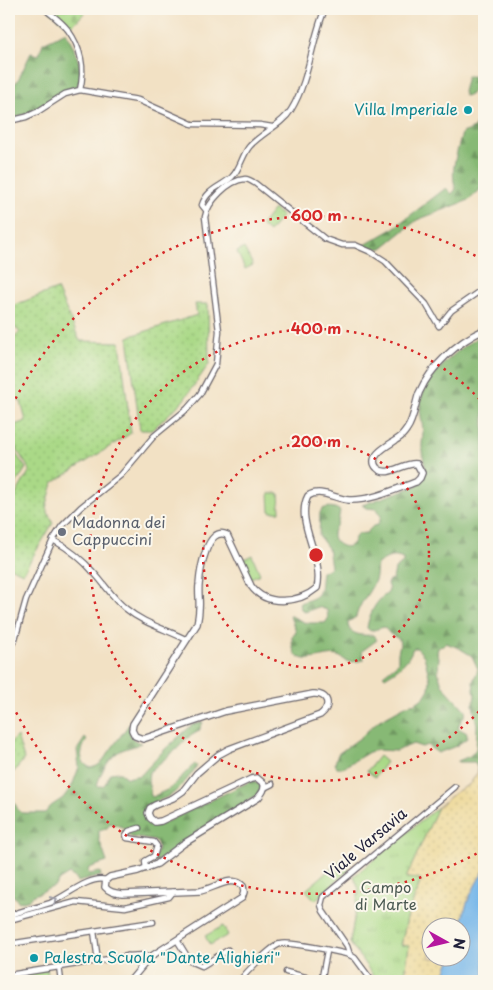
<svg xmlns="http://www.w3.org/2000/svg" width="493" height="990" font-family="'Playpen Sans',sans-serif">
<defs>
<pattern id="grass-dots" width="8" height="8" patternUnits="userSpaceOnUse" patternTransform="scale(1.25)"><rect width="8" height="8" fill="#aad987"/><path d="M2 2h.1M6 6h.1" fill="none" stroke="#92ba75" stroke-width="1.8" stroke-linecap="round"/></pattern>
<pattern id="forest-firs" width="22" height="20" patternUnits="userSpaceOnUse" patternTransform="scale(1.25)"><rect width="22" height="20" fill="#87b974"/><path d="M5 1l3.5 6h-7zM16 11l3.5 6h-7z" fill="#6e9660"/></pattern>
<pattern id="sand-dots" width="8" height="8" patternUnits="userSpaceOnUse" patternTransform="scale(1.25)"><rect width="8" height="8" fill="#eeda9e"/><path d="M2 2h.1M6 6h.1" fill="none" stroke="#ccbb89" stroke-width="1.8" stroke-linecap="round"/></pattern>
<pattern id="cemetery-stones" width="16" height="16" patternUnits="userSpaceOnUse" patternTransform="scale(1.25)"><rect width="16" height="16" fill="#aad987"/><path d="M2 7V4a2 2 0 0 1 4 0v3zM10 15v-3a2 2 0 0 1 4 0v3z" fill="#92ba75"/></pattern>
<pattern id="park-tufts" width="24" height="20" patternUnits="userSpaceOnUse" patternTransform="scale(1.25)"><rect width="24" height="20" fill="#aad987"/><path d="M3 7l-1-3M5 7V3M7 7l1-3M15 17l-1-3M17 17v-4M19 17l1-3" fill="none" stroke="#92ba75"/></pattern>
</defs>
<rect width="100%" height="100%" fill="#fbf7ec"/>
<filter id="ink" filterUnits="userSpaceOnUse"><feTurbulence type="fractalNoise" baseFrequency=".02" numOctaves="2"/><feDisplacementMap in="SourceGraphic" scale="10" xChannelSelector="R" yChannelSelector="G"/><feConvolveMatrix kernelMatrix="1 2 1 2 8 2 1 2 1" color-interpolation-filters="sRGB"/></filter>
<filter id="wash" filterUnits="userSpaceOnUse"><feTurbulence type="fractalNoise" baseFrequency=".0096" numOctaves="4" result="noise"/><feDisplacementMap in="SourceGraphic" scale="20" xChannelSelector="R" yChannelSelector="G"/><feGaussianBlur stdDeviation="1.12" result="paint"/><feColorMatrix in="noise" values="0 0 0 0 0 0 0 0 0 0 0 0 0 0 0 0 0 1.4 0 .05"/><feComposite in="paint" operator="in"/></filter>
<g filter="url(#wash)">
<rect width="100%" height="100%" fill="#f2e1c4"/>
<!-- grass -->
<g fill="url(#grass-dots)" stroke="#667e61">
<polygon points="57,289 80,341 120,342 131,433 53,483 46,508 53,523 23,573 9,567 9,506 30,470 9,438 9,427 26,421 21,402 9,393 9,343 20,332 9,323 9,307"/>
<polygon points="195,304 208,304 209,364 183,401 152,430 140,430 128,337 197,315"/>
<polygon points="17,736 24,759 9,778 9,744"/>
</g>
<!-- forest -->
<g fill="url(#forest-firs)" stroke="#546e58">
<path d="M66,32C72,44 89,76 76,87C72,91 61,93 55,97C40,107 27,115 9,119V86L17,82L31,53L39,55L43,43Z"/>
<path d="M467,76L484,77V89C477,88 474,89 470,95L465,96L463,92Z"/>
<path d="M478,120L484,121V186L469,200L417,220L382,248L374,249L363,246L391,230L446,188L452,194L456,189C449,171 458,151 462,133C471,130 474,130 478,120Z"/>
<path d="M484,334V762L478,771L475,762H458V761L470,756L476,749L477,725L473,705L475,696L473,682L478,669L472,656L459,648L446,643L438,648L437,653L439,657L438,671L442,685L466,711C465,718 459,721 458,728L467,733V738L456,746L438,753L427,745L422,747L413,744L396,751L377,750L369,752L342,768H337L335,763L338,754L361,737L378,721L407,705L416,703L424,697L429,689L430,680L424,656L417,648H413C408,663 398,669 385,677L383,675L398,663V653L400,644L399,639L390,634L384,627L370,631L367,628C369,614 376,600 388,593L389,589L387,584L389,580L393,579L395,569L403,563V559C392,554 387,558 377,564C376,569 377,575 375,580C370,593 359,603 356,617L348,622C347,635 363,636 373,635L377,640L362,651L364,660C360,661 353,662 349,662C345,661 342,657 338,656C321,652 291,675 292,636L296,633L295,628L289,615L306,623H325L328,619L327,610L318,607L305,612L301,609L299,603C323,596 319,595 322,572L331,567L328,548L319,536L320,513L322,509C329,506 335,507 340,511C339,515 339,520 337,524C335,528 333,530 333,535C333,543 345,550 351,545C354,542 355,537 357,534L366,533L373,526L378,525L381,516L376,509L366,508L362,505L416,486C433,472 421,462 422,444C422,440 423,437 423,433C423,421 418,411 421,399C428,373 461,346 484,334Z"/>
<path d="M202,722H203L199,731L187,738L177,749L149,772L148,781L151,796L153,797C160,792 168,791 174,785C181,778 187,770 195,764L197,766C190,776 183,785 174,793C166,800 143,802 146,816C147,822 152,825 157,826L162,824L253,780L260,785V790L258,794L156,862L147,866V862C155,857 161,852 156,841L131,837L122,827L110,823L107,828L99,830V839L107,862L89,868L88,871L89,874L100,872L101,876L77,882V879L69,874L59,880L55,886L34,895L30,899L19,902L14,896H9V796L11,795L18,810L22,813H45L51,806L63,798L72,786L79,767L77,750L85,738L87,740C81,749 77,762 91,768L97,766L101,763L130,723C128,733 130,740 141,743C134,747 129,747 122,750C110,755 99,775 97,786C107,788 106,780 110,773L119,772L127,778L141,775L164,750L192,725Z"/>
</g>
<!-- sand -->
<path fill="url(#sand-dots)" stroke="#887e6c" d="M484,762V871C472,889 466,907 460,927L430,928V958H451L442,981H404L409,947L401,945L407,918L421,880L406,878L438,807L456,792L470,784Z"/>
<!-- cemetery -->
<polygon fill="url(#cemetery-stones)" stroke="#667e61" points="48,9 83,9 86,11 70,28"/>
<!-- park -->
<g fill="url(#park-tufts)" stroke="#667e61">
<polygon points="9,444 26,468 9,495"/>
<polygon points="438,807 406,878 421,879 407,918 401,945 409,946 404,981 377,981 350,943 359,889 354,876"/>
<polygon points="47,969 49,981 9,981 9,976"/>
</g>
<!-- garden -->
<g fill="#aad987" stroke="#667e61">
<polygon points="274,209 282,216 269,232 261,225"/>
<polygon points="244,248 253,265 245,269 237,252"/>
<polygon points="269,493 279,493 280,512 270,512"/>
<polygon points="252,555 260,574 251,578 242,560"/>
<polygon points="379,756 386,762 375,777 367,771"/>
<polygon points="341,860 349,870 315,900 306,890"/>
<polygon points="223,926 228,935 210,945 205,936"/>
</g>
<!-- water -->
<path fill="#74b6e9" stroke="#4b6c92" d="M484,871V981H442L451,958H460C460,947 459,935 461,926C464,906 473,887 484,871Z"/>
</g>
<g filter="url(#ink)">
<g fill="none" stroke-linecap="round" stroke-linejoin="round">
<defs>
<g id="street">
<path d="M45,9C52,15 62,22 68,30C81,48 85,69 80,90"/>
<polyline points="9,121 26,117 37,112 65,94 80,90 138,100 192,124 260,125 272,127"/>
<path d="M206,210L202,205C207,189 221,187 232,177C240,169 242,156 249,147C261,133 282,125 291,110C310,79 311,41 325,9"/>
<path d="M53,540C68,548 84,561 95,574C106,586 112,597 125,608C144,624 166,629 187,640"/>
<path d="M9,649L15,639L26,600L53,540L62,526L81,507L121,475L154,436L187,409L200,394L216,364L219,331L205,217C208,201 229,180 245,179C249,179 253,182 256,184L325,239L342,245H355L371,252L385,261L426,304L439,326L451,311L484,288"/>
<polyline points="264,788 272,784"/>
<polyline points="139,828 129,831 126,835 127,838 154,842 157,846 154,856 145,861 146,869"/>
<path d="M9,916C22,910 36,908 50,903C65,897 90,875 106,880"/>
<polyline points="9,920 76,902 125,907 169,897 173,892"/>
<polyline points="94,931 98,961"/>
<polyline points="177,940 190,961 192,962"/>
<polyline points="9,944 153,922"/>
<polyline points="350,955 347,946 323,911 321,905 323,897 455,787"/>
<polyline points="128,956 141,967"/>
<polyline points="195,963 202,966 228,950"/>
<polyline points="59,966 61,981"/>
<polyline points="286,972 313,979 322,977"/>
<polyline points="9,975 128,956 145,955 150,957"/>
<polyline points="171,981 176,981"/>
<path d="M240,981C245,973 272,946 280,944C288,941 340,952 350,955L355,958L372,981"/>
<polyline points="325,981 322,977 327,951"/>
</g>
<path id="secondary" d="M130,981L150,957L242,898L244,892L243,886C233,874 213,889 200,891L123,894C116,893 110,893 105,887L106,880L110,877L138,871L157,864L183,844L258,798C262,793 265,790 264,784L257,778L251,779L161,821L155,822L150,818L148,813L150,808L155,805L173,798L183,791L197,773L218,755L229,749L320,715C332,706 328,693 313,694L226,711L143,739L135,736L132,730L133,724L197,624C198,619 199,614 199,609C200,601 198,593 199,585C200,571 207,525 227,535L251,586C266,607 299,603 317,588C325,559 294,522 308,496C321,488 335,499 349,500C371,501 396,489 416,482L420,478L422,473L417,464C405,461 388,479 377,468C365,455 393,443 399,438C402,436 405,432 407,429C414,419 415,404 419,393C431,366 457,342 484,330"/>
</defs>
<!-- street casing -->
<use href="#street" stroke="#6b656b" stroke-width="7"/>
<!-- secondary casing -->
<use href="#secondary" stroke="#6b656b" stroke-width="8"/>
<!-- street -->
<use href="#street" stroke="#fff" stroke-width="4.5"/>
<!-- secondary -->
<use href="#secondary" stroke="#fff" stroke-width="5.5"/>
</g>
<!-- one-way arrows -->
<defs><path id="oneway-chevron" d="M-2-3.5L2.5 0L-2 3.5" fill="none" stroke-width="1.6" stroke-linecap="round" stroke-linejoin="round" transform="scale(1.25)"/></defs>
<use stroke="#9c9ca7" href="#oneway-chevron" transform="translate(54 900) rotate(-26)"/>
</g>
<!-- distance rings -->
<g fill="none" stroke="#d62828" stroke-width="2.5" stroke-dasharray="2.5 5">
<circle cx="316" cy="555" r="113"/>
<path d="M484 706A226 226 0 1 1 484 404"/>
<path d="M483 850A339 339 0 0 1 9 698M9 412A339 339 0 0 1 483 260"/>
</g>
<!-- markers -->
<g fill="#0f9aa8" stroke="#fbf7ec" stroke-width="2">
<circle cx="468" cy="110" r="5"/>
<circle cx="34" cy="958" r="5"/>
</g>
<circle fill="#6b7280" stroke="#fbf7ec" stroke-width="2" cx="62" cy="532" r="5"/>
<g text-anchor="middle" stroke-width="4" stroke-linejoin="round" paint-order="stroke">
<!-- culture labels -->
<g font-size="15" fill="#0d838f" stroke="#fbf7ec" text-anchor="end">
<text x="458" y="115">Villa Imperiale</text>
<text x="44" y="963" text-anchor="start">Palestra Scuola "Dante Alighieri"</text>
</g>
<!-- worship labels -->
<g font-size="15" fill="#5b616d" stroke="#fbf7ec" text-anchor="start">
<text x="72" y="528">Madonna dei<tspan x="72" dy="17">Cappuccini</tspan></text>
</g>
<!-- street labels -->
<g font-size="15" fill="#22223b" stroke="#fbf7ec">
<text transform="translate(366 844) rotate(-40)" y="5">Viale Varsavia</text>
</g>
<!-- park labels -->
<g font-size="15" fill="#4b5952" stroke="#fbf7ec">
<text x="386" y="893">Campo<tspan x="386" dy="17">di Marte</tspan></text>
</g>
</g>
<circle cx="316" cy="555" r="8" fill="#d62828" stroke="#fbf7ec" stroke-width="2.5"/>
<g font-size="15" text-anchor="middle" font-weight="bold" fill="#d62828" stroke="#fbf7ec" stroke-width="4" stroke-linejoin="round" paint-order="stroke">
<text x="316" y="221">600 m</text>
<text x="316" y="334">400 m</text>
<text x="316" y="447">200 m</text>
</g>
<!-- margin -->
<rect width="493" height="990" fill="none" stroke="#fbf7ec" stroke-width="30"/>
<!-- north arrow -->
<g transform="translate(446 942) rotate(98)"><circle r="24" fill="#fbf7ec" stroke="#a4a2a5"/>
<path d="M0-4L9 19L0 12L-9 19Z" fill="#b5179e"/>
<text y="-8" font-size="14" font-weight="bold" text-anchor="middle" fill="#22223b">N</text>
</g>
</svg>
